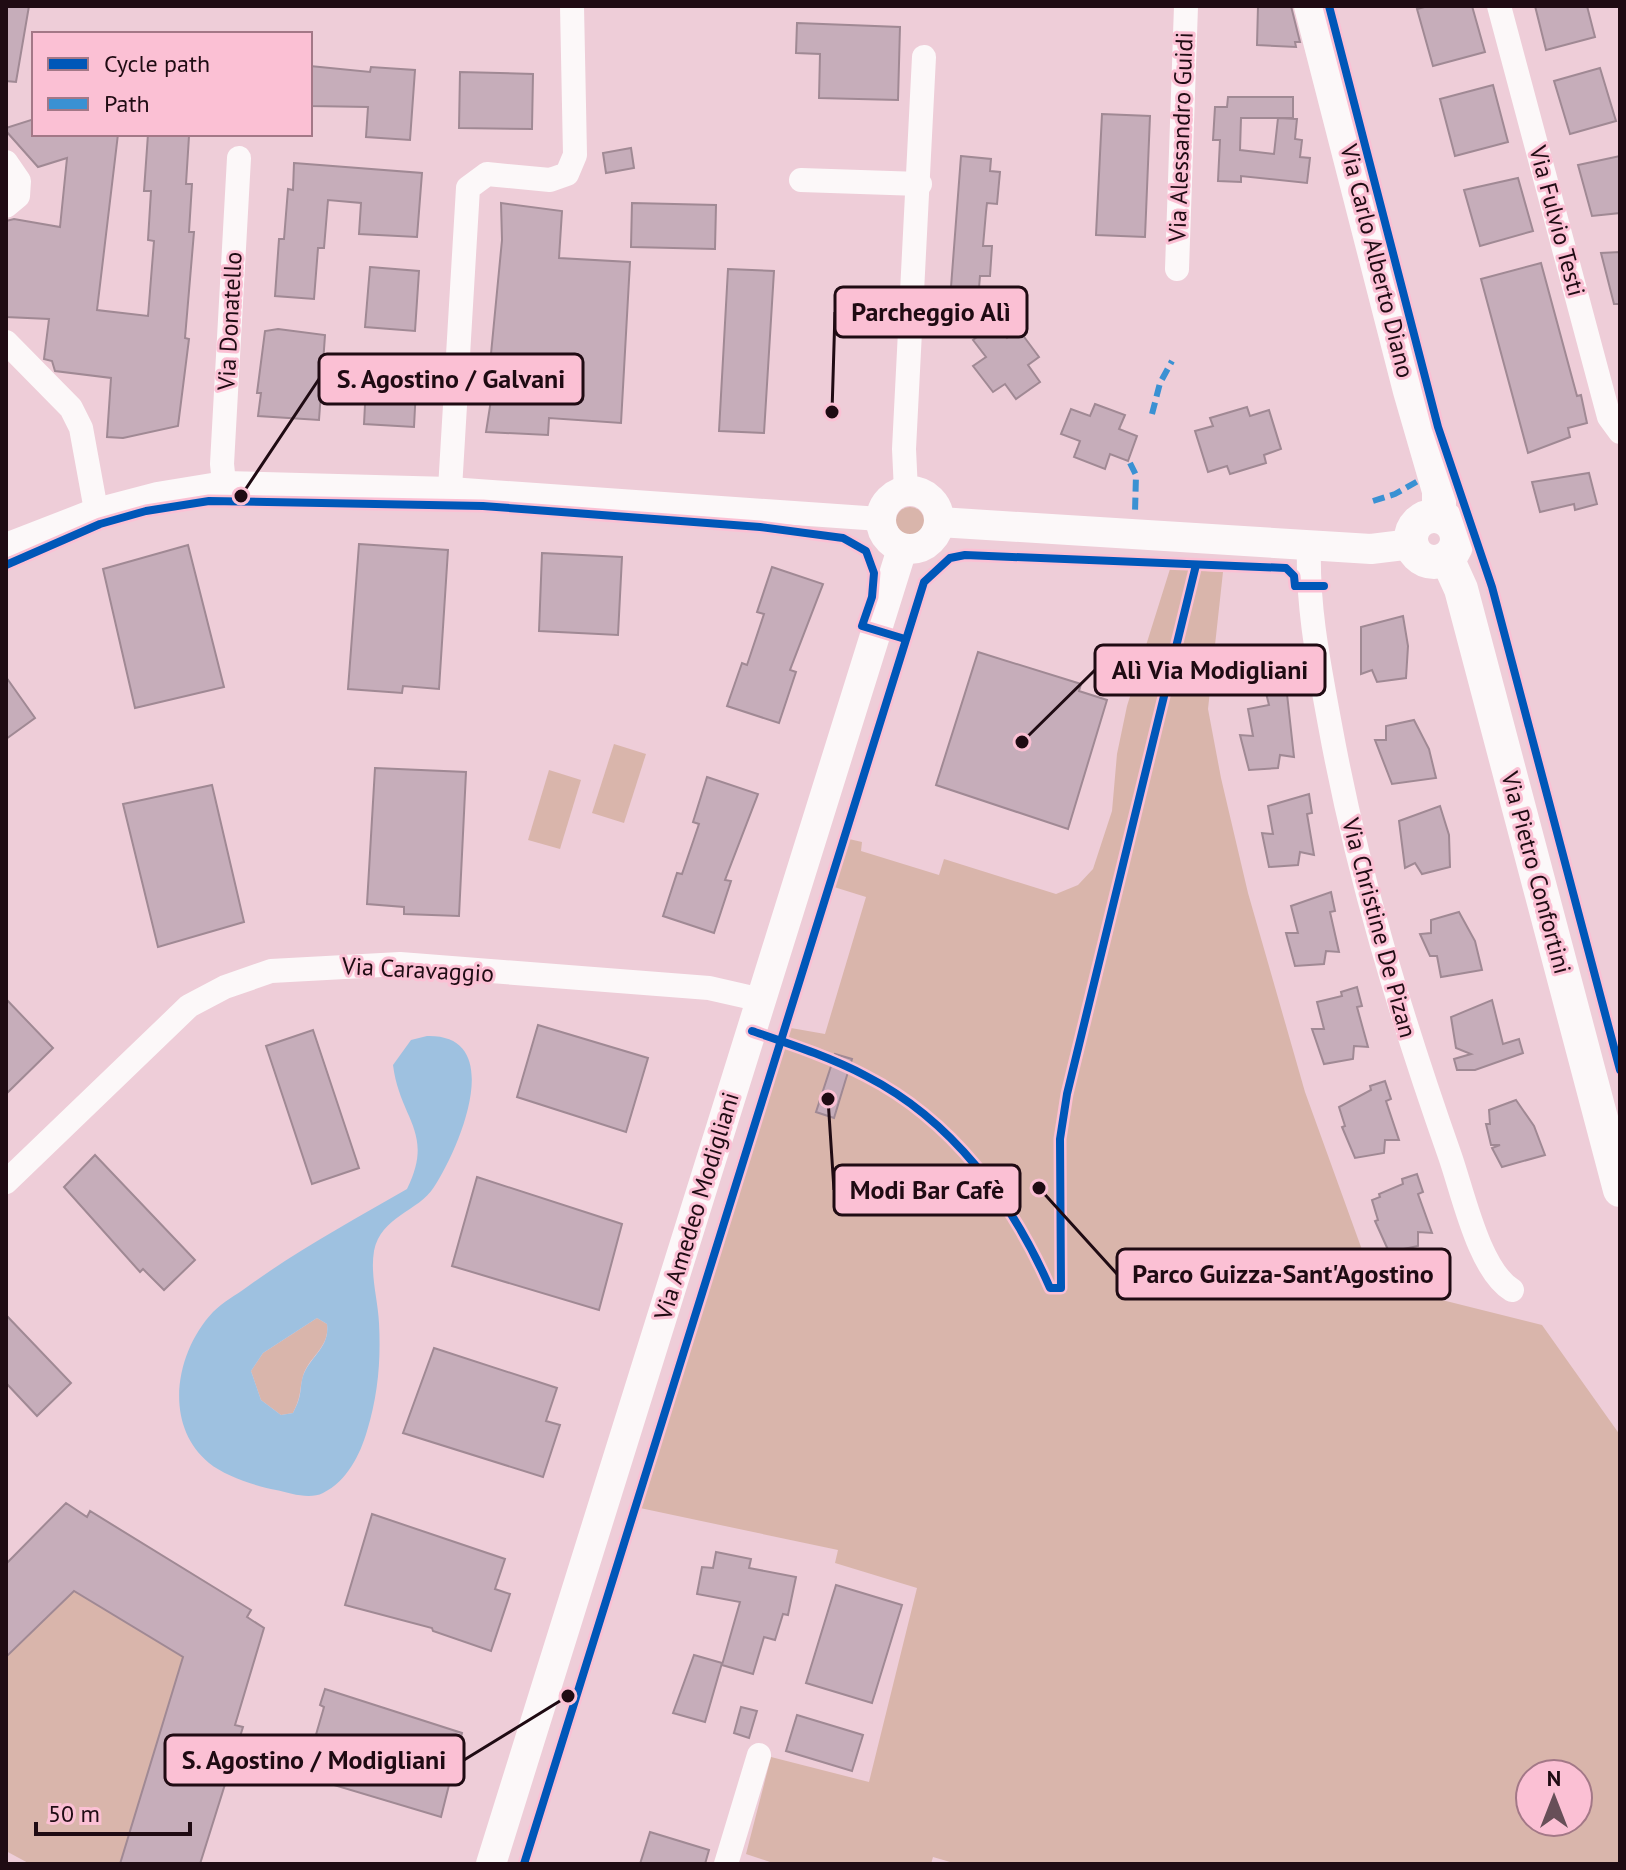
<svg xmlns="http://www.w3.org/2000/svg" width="1626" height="1870" font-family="'PT Sans',sans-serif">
<rect width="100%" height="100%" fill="#eecdd8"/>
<!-- green -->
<g fill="#d9b5ab" fill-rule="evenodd">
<circle cx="910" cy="521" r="14"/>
<path d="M1170,569L1223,572L1208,709L1221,778L1248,893L1305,1092L1374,1283L1542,1325L1620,1435V1864H957L933,1857L931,1864H776L746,1854L771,1757L869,1782L917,1588L835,1563L838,1550L640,1508L791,1028L825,1034L866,897L834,887L849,839L862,842L861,851L939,875L944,859L1056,894L1078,885L1093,869L1112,811L1117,754L1127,706ZM1530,1774H1578V1822H1530Z"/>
<polygon points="614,744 646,754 624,823 592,813"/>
<polygon points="549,770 581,780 560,849 528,840"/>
<path d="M317,1318L327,1324C330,1348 309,1356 303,1376C299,1391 302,1395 293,1413L281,1415L261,1400L251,1371L263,1353Z"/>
<polygon points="74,1591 183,1657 120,1864 30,1864 6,1851 6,1657"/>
</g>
<!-- water -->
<path fill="#9ec1e0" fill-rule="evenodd" d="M427,1036C509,1034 458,1151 434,1187C418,1212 381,1216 374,1251C370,1275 378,1300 379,1323C381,1361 378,1395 367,1431C360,1455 347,1481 323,1493C309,1500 290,1493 276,1490C255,1486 225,1476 209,1463C162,1424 176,1351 213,1312C223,1302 236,1295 247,1287C298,1250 353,1220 407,1189C435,1132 400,1120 393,1065L411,1040ZM317,1318L327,1324C330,1348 310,1356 303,1376C299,1390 303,1394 293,1413L281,1415L261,1400L251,1371L263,1353Z"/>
<!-- building -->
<g fill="#c6adba" stroke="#a08994" stroke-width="2" fill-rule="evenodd">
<polygon points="6,6 29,6 16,82 6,81"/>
<polygon points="1258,6 1291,6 1300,42 1295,42 1296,47 1257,45"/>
<polygon points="1428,6 1472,6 1485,52 1433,66 1417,9"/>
<polygon points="1535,6 1587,6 1595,37 1546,50"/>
<polygon points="797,23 900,27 898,100 819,98 820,54 796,53"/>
<polygon points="310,66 370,72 371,67 415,70 410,140 366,137 368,107 310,106"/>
<polygon points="1600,68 1616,121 1570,134 1554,81"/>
<polygon points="460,72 533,74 532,129 459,128"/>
<polygon points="1493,85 1508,142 1455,156 1440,99"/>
<path d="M1228,97H1293V118H1278L1297,119L1295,139L1302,140L1300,157L1310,158L1307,183L1241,176V182L1218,181L1220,140H1213L1215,107H1227ZM1241,118H1278L1274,154L1240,150Z"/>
<polygon points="1102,114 1150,116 1145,237 1096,235"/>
<polygon points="34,119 34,134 118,134 97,310 148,316 154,241 148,240 151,191 144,191 148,134 189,136 186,184 192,184 189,232 194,232 185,338 189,339 178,426 123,438 107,437 111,378 55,371 52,361 44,359 49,319 6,317 6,221 14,219 60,227 67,158 38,167 6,131 6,128"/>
<polygon points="631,148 634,168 606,173 603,153"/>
<polygon points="961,156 991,159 990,171 1000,172 997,204 987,203 986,212 983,246 992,246 990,276 980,276 979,288 951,287"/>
<polygon points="1620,156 1620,213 1592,216 1578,165"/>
<polygon points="294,163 422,173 417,237 359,234 361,203 328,200 324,248 318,248 314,299 275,296 279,239 284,239 288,189 293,190"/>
<polygon points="1518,178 1533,231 1480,246 1464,190"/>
<polygon points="501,203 562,211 559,258 630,262 621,423 549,418 548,435 486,432 496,368 495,354 491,354 502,240"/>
<polygon points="632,203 716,205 715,249 631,247"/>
<polygon points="1620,252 1620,304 1614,304 1601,253"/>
<polygon points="1541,263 1577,396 1581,395 1587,423 1568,428 1570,437 1528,453 1481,279"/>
<polygon points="370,267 419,271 415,331 365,327"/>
<polygon points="728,269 774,271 764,433 719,431"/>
<polygon points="996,323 1007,338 1019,330 1039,357 1028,365 1040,382 1016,399 1005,384 993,392 973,366 986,357 973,340"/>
<polygon points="278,329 325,335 319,420 258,416 261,393 257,393 265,331"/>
<polygon points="367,366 417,368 414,427 364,424"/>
<polygon points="1095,404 1125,415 1119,429 1137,436 1128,461 1110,454 1105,469 1074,457 1080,441 1061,434 1071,409 1090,416"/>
<polygon points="1247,407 1250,416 1269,410 1281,449 1264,455 1266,463 1230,474 1227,466 1208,472 1195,431 1213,426 1210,418"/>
<polygon points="1589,473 1597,504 1575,510 1574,504 1540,512 1532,482"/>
<polygon points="359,544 448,550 439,689 403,686 402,693 348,689"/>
<polygon points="188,545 224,687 135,708 103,569"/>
<polygon points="542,553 622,557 618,635 539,631"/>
<polygon points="772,567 823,584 790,670 796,672 779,723 727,706 742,663 747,665 764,614 757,612"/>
<polygon points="1403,616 1408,646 1406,678 1377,682 1372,670 1361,674 1361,627"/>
<polygon points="978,652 1081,684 1079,691 1107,700 1068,829 936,785"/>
<polygon points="6,677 35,718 6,739"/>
<polygon points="1286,685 1294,757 1280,755 1278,768 1249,770 1240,735 1253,736 1248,709 1269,705 1265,689"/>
<polygon points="1414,720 1429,749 1436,778 1392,784 1375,740 1386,740 1386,726"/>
<polygon points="375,768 466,772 459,916 404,914 404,907 367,904"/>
<polygon points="707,777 758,794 725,880 731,881 714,933 663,916 677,873 682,874 699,824 693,822"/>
<polygon points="212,785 244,922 158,947 123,804"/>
<polygon points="1309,794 1312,813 1307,814 1314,855 1300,852 1298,865 1269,867 1262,833 1273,834 1268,806"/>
<polygon points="1440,806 1449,835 1450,867 1422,874 1415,863 1405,868 1399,821"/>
<polygon points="1331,892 1335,911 1330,912 1339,952 1326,951 1324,964 1295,966 1286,933 1298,933 1291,906"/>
<polygon points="1459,912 1475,941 1482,970 1441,977 1437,956 1430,956 1420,934 1431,933 1431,920"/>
<polygon points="1357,987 1362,1006 1357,1007 1368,1047 1354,1046 1353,1059 1324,1064 1312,1029 1324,1029 1317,1002 1342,996 1341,992"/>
<polygon points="6,999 53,1048 6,1094"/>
<polygon points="1492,1000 1503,1044 1519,1039 1523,1053 1475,1070 1457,1070 1454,1059 1471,1054 1456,1048 1451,1017"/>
<polygon points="538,1025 648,1058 626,1132 517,1097"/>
<polygon points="313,1030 359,1168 312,1184 266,1046"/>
<polygon points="835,1054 852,1059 834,1118 816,1112"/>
<polygon points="1385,1081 1391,1099 1386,1101 1399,1140 1385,1140 1384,1153 1355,1158 1342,1127 1345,1126 1339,1107 1371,1090 1370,1086"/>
<polygon points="1516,1100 1534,1126 1545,1155 1502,1167 1492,1148 1500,1145 1491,1145 1486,1124 1490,1124 1489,1110"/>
<polygon points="95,1155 195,1260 164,1290 143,1269 140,1272 64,1187"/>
<polygon points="1417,1174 1423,1192 1418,1194 1432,1233 1418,1232 1418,1246 1389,1252 1375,1221 1378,1220 1372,1200 1380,1197 1379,1194 1403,1184 1402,1179"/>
<polygon points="477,1177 622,1224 599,1310 452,1266"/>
<polygon points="6,1315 71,1383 37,1416 6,1383"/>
<polygon points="434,1348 557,1388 546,1421 560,1425 543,1477 403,1433"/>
<polygon points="66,1503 87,1517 90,1511 251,1610 247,1617 264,1628 235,1725 243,1727 200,1864 120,1864 183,1657 74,1591 6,1657 6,1564"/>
<polygon points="372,1514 505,1559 495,1589 510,1594 491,1651 433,1631 432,1628 345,1605"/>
<polygon points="716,1552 751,1559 749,1568 796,1577 788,1615 783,1614 775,1640 764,1637 753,1674 722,1665 740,1602 697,1594 702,1567 713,1568"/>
<polygon points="836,1585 902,1605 872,1703 806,1683"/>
<polygon points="694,1655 722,1663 705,1722 673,1713"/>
<polygon points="325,1689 462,1733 441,1817 304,1776 324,1707 320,1705"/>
<polygon points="741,1707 757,1711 749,1738 734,1733"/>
<polygon points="797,1715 863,1735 852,1771 786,1751"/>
<polygon points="650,1832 709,1850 705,1864 640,1864"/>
</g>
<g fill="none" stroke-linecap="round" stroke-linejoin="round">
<!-- minor -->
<g stroke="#fcf8f9" stroke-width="24">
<polyline points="1499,6 1609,417 1620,432"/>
<polyline points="6,162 19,181 18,196 6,206"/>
<polyline points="801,180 920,184"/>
<polyline points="1177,269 1186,6"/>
<polyline points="6,342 71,408 81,428 96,510"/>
<polyline points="224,483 222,464 239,158"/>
<polyline points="450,489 468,188 487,174 550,180 567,174 575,155 572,6"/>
<polyline points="906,491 904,449 924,57"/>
<polyline points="6,545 96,510 157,494 224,483 450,489 880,519"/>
<path d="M1309,545C1307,607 1319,665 1330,725C1357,873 1400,1014 1450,1156C1463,1193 1479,1270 1512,1290"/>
<polyline points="6,1182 189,1006 225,987 271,971 400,964 709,988 762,1000"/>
<polyline points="726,1864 759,1755"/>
</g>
<!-- tertiary -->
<g stroke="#fcf8f9" stroke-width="30">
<circle cx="910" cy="520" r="29"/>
<polyline points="939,522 1371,549 1412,544"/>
<polyline points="491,1864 902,549"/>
</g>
<!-- secondary -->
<g stroke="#fcf8f9" stroke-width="34">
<polyline points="1311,6 1410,391 1439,491 1439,516"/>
<circle cx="1434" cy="539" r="23"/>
<polyline points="1447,558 1461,589 1620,1190"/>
</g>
<!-- quiet -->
<g stroke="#3a91d3" stroke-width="6" stroke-dasharray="12 6" stroke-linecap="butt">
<polyline points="1152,414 1160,383 1172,361"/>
<polyline points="1130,463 1136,475 1135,512"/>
<polyline points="1373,501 1395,494 1418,481"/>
</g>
<defs>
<g id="cycleway">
<polyline points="1329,6 1438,427 1492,587 1620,1070"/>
<polyline points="6,565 100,524 146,511 209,501 483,506 760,527 843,538 866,551 874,573 872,597 862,626 905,639"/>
<path d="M752,1031C790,1044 830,1057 866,1076C952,1120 1012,1201 1050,1288H1061L1060,1139L1067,1094L1196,565"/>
<polyline points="524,1864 924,582 950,558 965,555 1286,568 1294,576 1295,586 1324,586"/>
</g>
</defs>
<!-- cycleway casing -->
<use href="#cycleway" stroke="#fbc0d4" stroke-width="13"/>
<!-- cycleway -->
<use href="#cycleway" stroke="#0057b8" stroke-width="8"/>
</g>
<g text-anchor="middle" stroke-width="6" stroke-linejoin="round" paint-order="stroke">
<!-- street labels -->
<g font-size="24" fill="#1f0b13" stroke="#fbc0d4">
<text transform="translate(1181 137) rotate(-88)" y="8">Via Alessandro Guidi</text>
<text transform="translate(1557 221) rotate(75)" y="8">Via Fulvio Testi</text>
<text transform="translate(1377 261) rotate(76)" y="8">Via Carlo Alberto Diano</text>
<text transform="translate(230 321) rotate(-87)" y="8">Via Donatello</text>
<text transform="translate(1536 873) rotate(75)" y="8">Via Pietro Confortini</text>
<text transform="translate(1379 928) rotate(75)" y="8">Via Christine De Pizan</text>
<text transform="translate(418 970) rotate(3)" y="8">Via Caravaggio</text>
<text transform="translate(697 1206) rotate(-73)" y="8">Via Amedeo Modigliani</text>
</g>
</g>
<!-- callouts -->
<path fill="none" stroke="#1f0b13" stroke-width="3" d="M832 412L835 312M241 496L319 379M1022 742L1095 670M828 1099L834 1190M1039 1188L1117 1274M568 1696L464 1760"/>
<g fill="#1f0b13" stroke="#fbc0d4" stroke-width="3">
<circle cx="832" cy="412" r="8"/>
<circle cx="241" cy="496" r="8"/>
<circle cx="1022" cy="742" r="8"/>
<circle cx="828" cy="1099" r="8"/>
<circle cx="1039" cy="1188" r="8"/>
<circle cx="568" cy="1696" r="8"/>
</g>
<g fill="#fbc0d4" stroke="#1f0b13" stroke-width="3">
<rect x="835" y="287" width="192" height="50" rx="8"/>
<rect x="319" y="354" width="264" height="50" rx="8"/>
<rect x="1095" y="645" width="230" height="50" rx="8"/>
<rect x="834" y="1165" width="186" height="50" rx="8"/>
<rect x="1117" y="1249" width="333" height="50" rx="8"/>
<rect x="165" y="1735" width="299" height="50" rx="8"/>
</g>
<g font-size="26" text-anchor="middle" font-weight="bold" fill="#1f0b13">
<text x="931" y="321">Parcheggio Alì</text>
<text x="451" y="388">S. Agostino / Galvani</text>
<text x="1210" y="679">Alì Via Modigliani</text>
<text x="927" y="1199">Modi Bar Cafè</text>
<text x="1283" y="1283">Parco Guizza-Sant'Agostino</text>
<text x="314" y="1769">S. Agostino / Modigliani</text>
</g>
<!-- border -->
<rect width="1626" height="1870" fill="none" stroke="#1f0b13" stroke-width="16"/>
<!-- legend -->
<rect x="32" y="32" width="280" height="104" fill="#fbc0d4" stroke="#a37887" stroke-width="2"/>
<rect x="48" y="58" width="40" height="12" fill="#0057b8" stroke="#a37887" stroke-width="2"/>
<text x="104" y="72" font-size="24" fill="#1f0b13">Cycle path</text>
<rect x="48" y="98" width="40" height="12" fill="#3a91d3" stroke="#a37887" stroke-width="2"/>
<text x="104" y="112" font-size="24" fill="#1f0b13">Path</text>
<!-- north arrow -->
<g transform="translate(1554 1798)"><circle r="38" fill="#fbc0d4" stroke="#a37887" stroke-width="2"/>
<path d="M0-6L14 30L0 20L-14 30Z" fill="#674f58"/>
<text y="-12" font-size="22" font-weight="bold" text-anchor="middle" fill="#1f0b13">N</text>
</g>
<!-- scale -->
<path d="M36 1822v12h154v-12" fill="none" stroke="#1f0b13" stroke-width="4"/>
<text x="48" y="1822" font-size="24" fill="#1f0b13" stroke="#fbc0d4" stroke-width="6" paint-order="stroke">50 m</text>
</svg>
